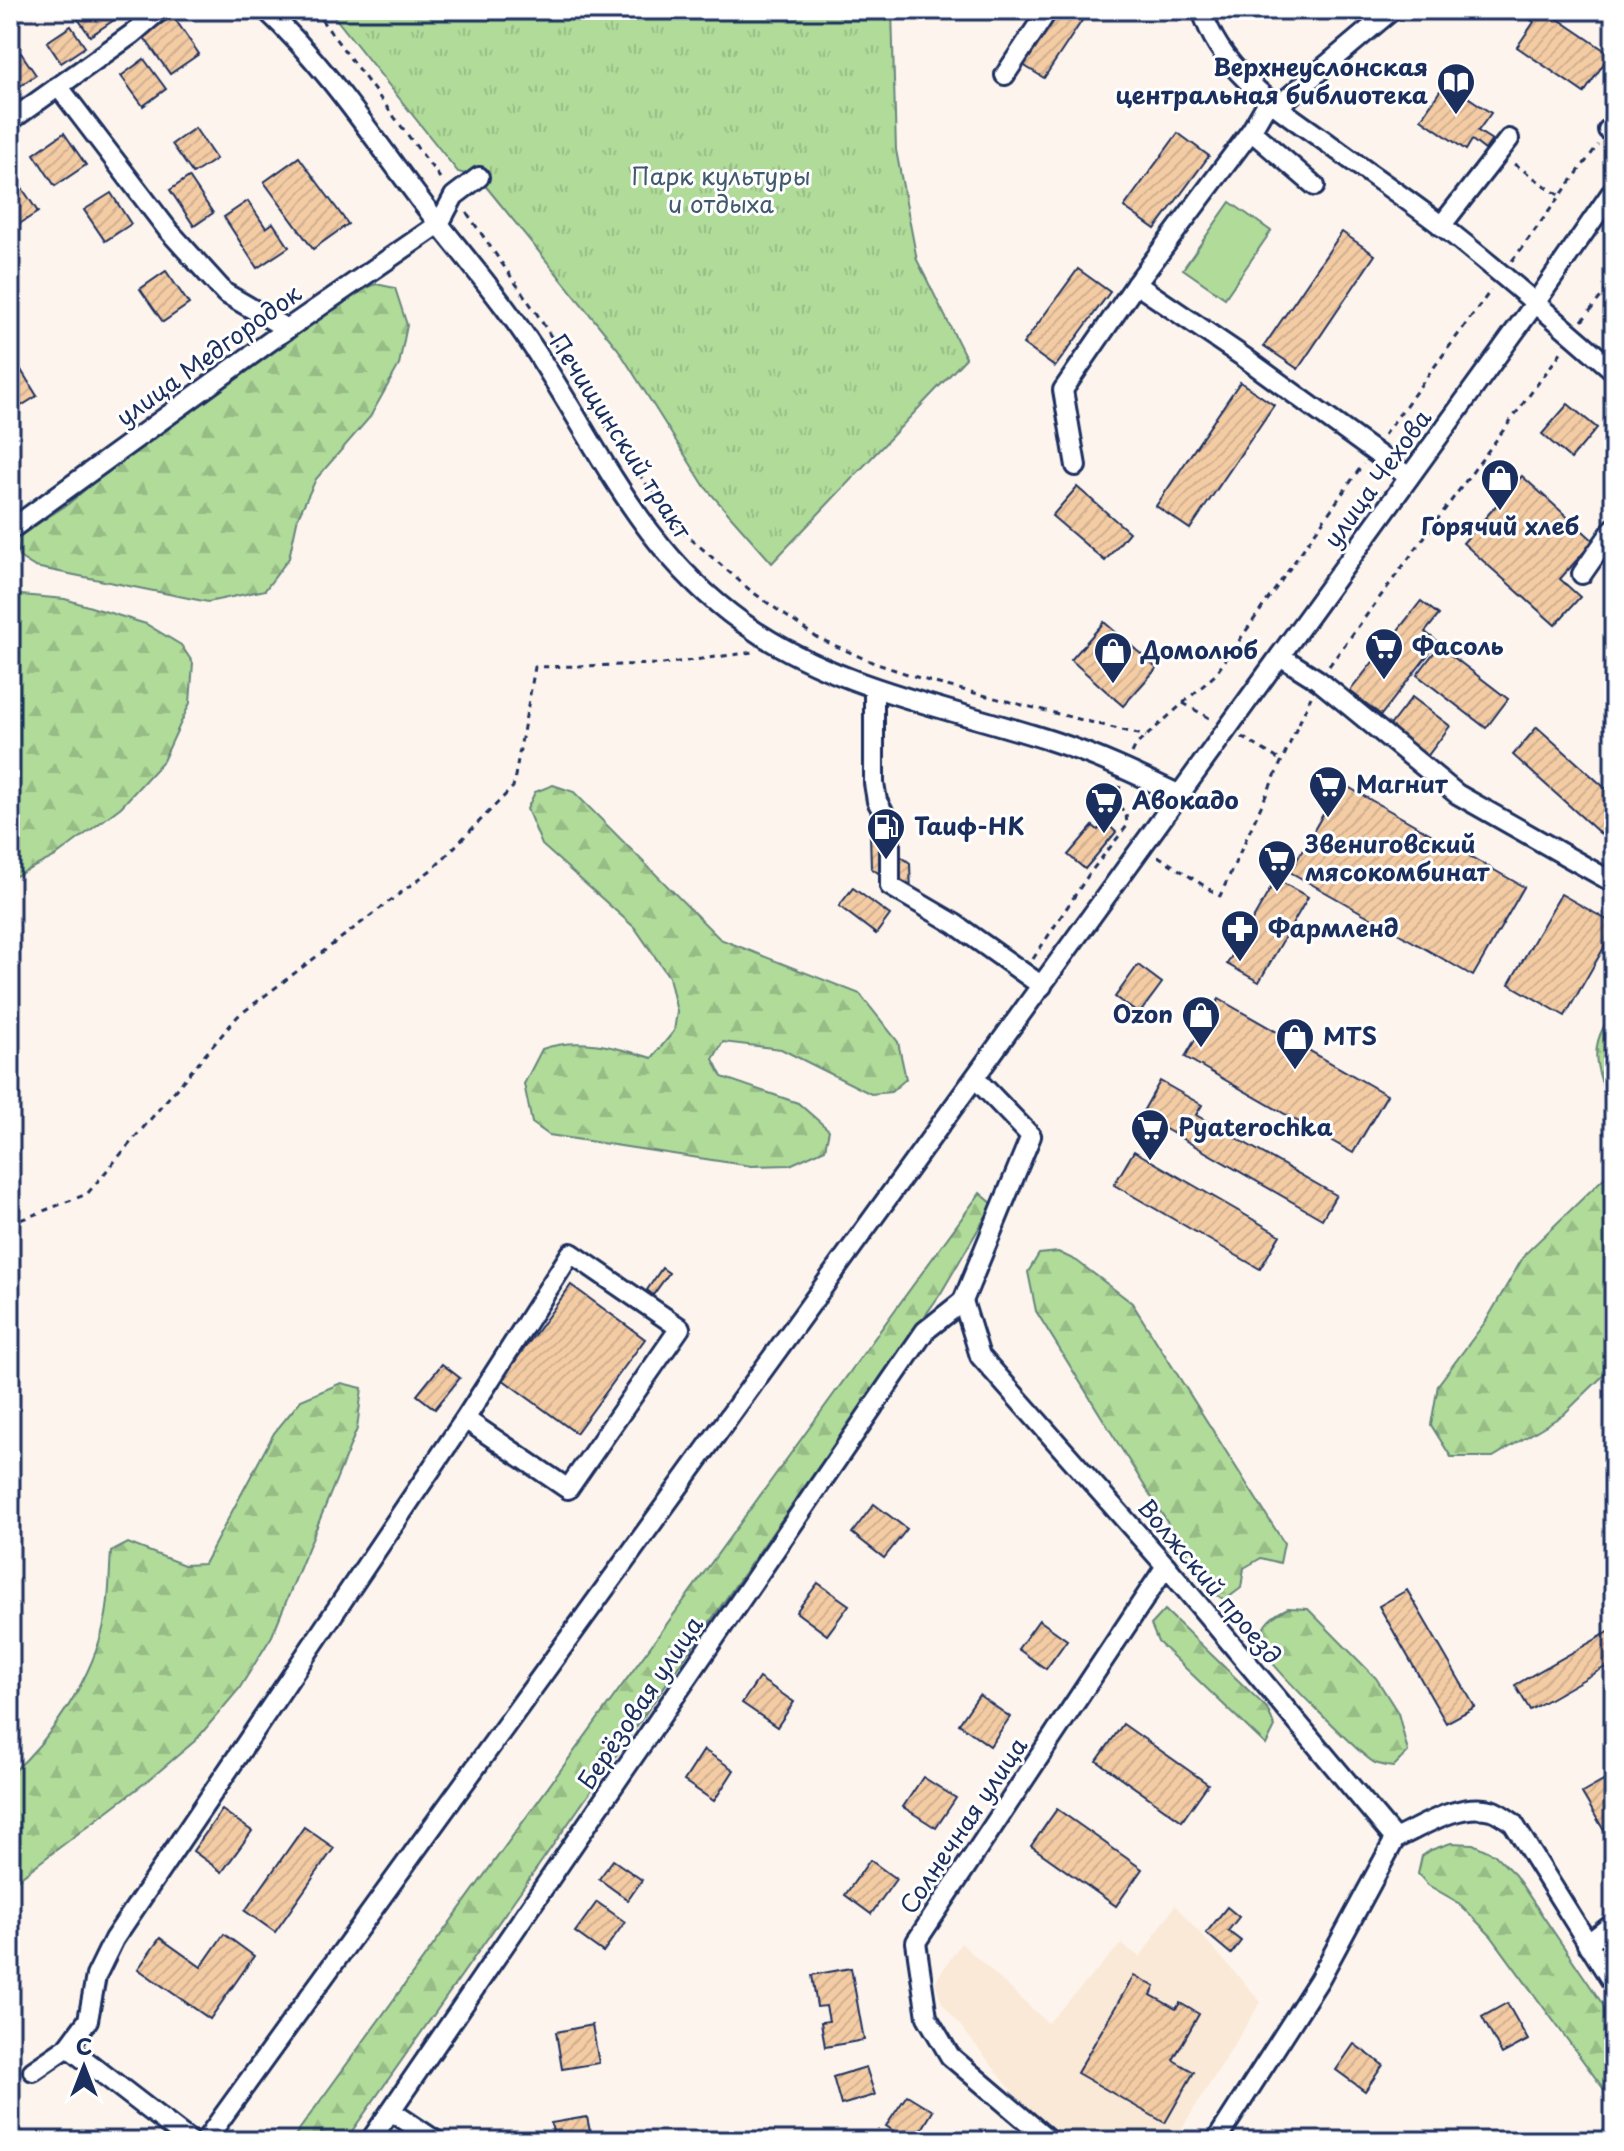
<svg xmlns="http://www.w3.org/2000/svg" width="1624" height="2151" font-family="'Playpen Sans',sans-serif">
<defs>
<pattern id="forest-firs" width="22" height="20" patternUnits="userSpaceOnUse" patternTransform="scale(2)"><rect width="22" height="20" fill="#b0db99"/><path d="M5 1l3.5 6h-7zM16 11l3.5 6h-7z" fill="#97bc86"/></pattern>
<pattern id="park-tufts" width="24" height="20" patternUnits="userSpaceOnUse" patternTransform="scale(2)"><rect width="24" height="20" fill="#b0db99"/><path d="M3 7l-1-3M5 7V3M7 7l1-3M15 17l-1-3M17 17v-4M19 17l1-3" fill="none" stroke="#97bc86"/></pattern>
<pattern id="building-hatch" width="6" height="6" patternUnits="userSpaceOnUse" patternTransform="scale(2)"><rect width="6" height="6" fill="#f4cca4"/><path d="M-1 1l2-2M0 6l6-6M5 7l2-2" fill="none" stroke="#d1b090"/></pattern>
</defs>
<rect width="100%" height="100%" fill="#fdf5ed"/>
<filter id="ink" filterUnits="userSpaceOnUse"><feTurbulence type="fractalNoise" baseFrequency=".0125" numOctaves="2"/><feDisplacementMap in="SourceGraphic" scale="16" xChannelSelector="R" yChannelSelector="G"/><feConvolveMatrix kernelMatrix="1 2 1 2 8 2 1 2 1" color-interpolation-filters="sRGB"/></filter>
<g filter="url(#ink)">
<!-- built -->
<polygon fill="#fae9d7" points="1175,1905 1261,2002 1174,2141 1065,2141 1024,2106 942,2003 935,1982 961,1943 1048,2023 1121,1944 1140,1957"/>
<!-- grass -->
<polygon fill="#b0db99" stroke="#66857c" stroke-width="2" points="1230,202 1271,231 1225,298 1183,269"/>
<!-- forest -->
<g fill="url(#forest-firs)" stroke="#66857c" stroke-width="2">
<polygon points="376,284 395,288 407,325 399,365 370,417 316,479 298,517 289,558 265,590 208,602 35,567 19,557 16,538 68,504 172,417 340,300"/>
<polygon points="10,594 65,599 146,624 181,645 193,663 190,703 163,761 121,807 56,856 10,879"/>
<path d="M553,785L574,792L720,939L860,994L898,1042L906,1079L891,1092L871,1094L781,1049L723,1042L713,1059L722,1077L798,1103L829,1130L825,1149L790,1165L751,1166L549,1135L532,1123L524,1084L542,1049C578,1036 616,1047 652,1058L674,1031L677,1012L669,977L635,928L542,845L527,809L535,792Z"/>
<path d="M1614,1012V1114C1599,1075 1583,1049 1614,1012Z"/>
<polygon points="1614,1158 1614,1365 1563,1415 1493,1457 1451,1457 1431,1425 1438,1385 1486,1321 1525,1254 1609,1173"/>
<polygon points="980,1193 993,1204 941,1293 345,2141 291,2141"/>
<polygon points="1058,1252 1077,1261 1132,1303 1284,1543 1280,1563 1261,1558 1244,1568 1241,1588 1225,1600 1209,1590 1036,1311 1028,1272 1039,1254"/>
<path d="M341,1383L362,1388L357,1429L272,1636L239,1689L196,1740L150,1779L10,1885V1775C53,1737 93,1677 105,1620C110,1598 109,1575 111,1552L128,1543L184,1565L204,1564L274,1433L301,1400Z"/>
<path d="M1288,1608L1308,1609L1376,1678L1398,1713L1408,1752L1393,1767C1388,1766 1380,1765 1375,1763C1361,1756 1269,1664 1264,1651C1256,1628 1269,1617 1288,1608Z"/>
<polygon points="1165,1610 1267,1708 1275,1727 1266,1745 1158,1642 1151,1625"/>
<polygon points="1451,1843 1473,1844 1494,1854 1515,1875 1614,2021 1614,2103 1491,1936 1459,1903 1428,1885 1418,1874 1422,1856 1431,1850"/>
</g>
<!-- park -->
<polygon fill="url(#park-tufts)" stroke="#66857c" stroke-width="2" points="329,10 892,10 896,150 917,260 966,358 772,563 705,487 618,349 479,178 458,172"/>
<!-- building -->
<g fill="url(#building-hatch)" stroke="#1b2f5e" stroke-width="2">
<polygon points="78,10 116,10 120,16 90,36 74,13"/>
<polygon points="1059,10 1089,10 1044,78 1023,65"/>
<polygon points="1515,10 1545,10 1610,54 1584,93 1517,47 1534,22"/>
<polygon points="173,16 199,54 170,74 143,36"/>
<polygon points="71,26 85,47 61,63 47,42"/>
<polygon points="21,53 36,75 10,93 10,60"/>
<polygon points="144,59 166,89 143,106 121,76"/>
<polygon points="1446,82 1491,113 1478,131 1492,140 1485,150 1472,140 1466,150 1421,119"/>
<polygon points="195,128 216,159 193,174 172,144"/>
<polygon points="64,133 86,165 55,186 34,154"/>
<polygon points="1178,133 1209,156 1155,229 1124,207"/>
<polygon points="299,157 348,224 313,249 264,182"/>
<polygon points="189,177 213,213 194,226 170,190"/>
<polygon points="22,188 38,212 10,230 10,189 13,194"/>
<polygon points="111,193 131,224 105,241 84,210"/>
<polygon points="248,201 266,228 273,223 289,247 257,268 224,217"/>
<polygon points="1342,232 1375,255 1298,369 1264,346"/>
<polygon points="1078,269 1110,292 1055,367 1023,344"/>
<polygon points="166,271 189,304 163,322 140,289"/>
<polygon points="18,365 37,396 16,409 10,399 10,370"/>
<polygon points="1240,382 1274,405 1190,529 1156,506"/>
<polygon points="1568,404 1597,428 1571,459 1542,434"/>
<polygon points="1522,476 1594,541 1560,579 1580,597 1555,625 1463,543"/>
<polygon points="1077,487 1129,532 1105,561 1052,516"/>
<polygon points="1421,601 1439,615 1425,632 1438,642 1381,715 1350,691"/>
<polygon points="1104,622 1157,668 1123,706 1071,660"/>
<polygon points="1439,646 1508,699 1486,728 1417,675"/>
<polygon points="1412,697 1450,726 1426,758 1388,728"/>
<polygon points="1537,727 1614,796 1614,846 1513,755"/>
<polygon points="1341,783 1524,887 1473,976 1290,872"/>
<polygon points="1105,822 1116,832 1085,869 1068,855 1093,826 1098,830"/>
<polygon points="870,834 910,863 911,896 871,868"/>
<polygon points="1276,879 1308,897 1259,982 1227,964"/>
<polygon points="853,888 890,915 876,934 839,906"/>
<polygon points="1561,894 1614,924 1614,930 1565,1016 1509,984"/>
<polygon points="1138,965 1162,983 1139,1014 1115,997"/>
<polygon points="1219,999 1387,1095 1353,1153 1185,1057"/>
<polygon points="1160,1081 1202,1105 1196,1115 1336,1195 1322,1219 1141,1115"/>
<polygon points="1134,1151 1280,1235 1260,1269 1114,1185"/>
<polygon points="662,1268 669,1273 653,1295 647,1290"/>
<polygon points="571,1285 645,1339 576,1433 502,1379"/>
<polygon points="442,1364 460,1378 435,1409 417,1395"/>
<polygon points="874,1504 907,1529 884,1558 852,1533"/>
<polygon points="818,1583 849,1605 827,1635 796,1612"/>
<polygon points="1407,1590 1475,1707 1446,1723 1379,1606"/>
<polygon points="1039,1620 1067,1640 1046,1669 1018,1649"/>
<polygon points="1614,1629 1614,1662 1530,1710 1515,1685"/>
<polygon points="759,1678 794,1702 777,1727 742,1703"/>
<polygon points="979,1695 1010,1717 990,1746 959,1724"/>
<polygon points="1123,1724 1208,1784 1182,1821 1097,1761"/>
<polygon points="704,1750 734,1770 714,1801 684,1781"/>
<polygon points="1614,1775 1614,1823 1603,1829 1582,1793"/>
<polygon points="923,1777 956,1798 936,1828 903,1807"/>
<polygon points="1057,1809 1142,1869 1116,1906 1031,1846"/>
<polygon points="222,1810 252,1831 222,1872 193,1851"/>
<polygon points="304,1827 334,1848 275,1932 245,1911"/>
<polygon points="613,1860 642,1880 628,1900 599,1879"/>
<polygon points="870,1860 896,1879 871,1914 845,1895"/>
<polygon points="597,1902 625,1922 603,1952 575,1932"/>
<polygon points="1227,1907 1239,1917 1228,1931 1241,1941 1231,1954 1206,1933"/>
<polygon points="224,1934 254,1956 210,2019 138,1969 160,1938 201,1967"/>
<polygon points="851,1968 864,2040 825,2047 821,2022 829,2021 826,2006 817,2007 812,1975"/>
<polygon points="1134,1975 1155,1987 1151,1995 1176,2009 1180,2003 1199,2014 1173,2060 1194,2072 1165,2123 1077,2073"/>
<polygon points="1507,2003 1528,2040 1502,2054 1482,2017"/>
<polygon points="592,2025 599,2063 562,2069 556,2032"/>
<polygon points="1354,2044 1383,2065 1365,2091 1336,2070"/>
<polygon points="866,2067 875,2095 841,2105 833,2077"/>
<polygon points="907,2095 933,2111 915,2141 909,2141 886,2126"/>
<polygon points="587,2117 592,2141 555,2141 551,2123"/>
</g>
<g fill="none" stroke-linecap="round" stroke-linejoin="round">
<defs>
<g id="minor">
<path d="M266,10C327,67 374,139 424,205C465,258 510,309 545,366C606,462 646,554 743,623C834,688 947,707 1052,741C1096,755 1138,775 1180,795"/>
<path d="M1202,10C1220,72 1280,109 1329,144C1367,172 1405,198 1442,226C1501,272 1558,322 1614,371"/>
<polyline points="1005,75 1048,10"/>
<polyline points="58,86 168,230 225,293 287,329"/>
<polyline points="1269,100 1251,131 1136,284 1245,358 1409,477"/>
<polyline points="1277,107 1392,10"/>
<polyline points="10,121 132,34 160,10"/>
<polyline points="1608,130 1614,134"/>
<polyline points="1251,131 1315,186"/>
<polyline points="1441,226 1509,139"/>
<polyline points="1076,466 1063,390 1136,284"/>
<polyline points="10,530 287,329 439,224 454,196 479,177"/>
<polyline points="1582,574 1614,528"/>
<polyline points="1280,656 1318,680 1457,794 1614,883"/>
<polyline points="874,688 874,783 877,801 890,825 890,886 955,924 1042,986"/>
<path d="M976,1079L1031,1136L963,1301L980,1356L1166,1566L1395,1839C1423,1826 1458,1802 1491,1810C1498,1812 1506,1818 1513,1823L1614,1985"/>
<polyline points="1587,1944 1614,1923"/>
<polyline points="33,2071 68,2047"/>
<polyline points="391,2111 436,2141"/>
<polyline points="190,2141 68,2047 88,2020 96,1976 114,1939 465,1419 571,1253 680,1328 568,1489 465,1419"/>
<polyline points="205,2141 1536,302 1614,189"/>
<polyline points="370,2141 925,1331 963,1301"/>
<polyline points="1050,2141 950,2056 927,2017 916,1942 1166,1566"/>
<polyline points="1216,2141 1319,1980 1395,1839"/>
</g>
</defs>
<!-- minor casing -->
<use href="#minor" stroke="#1b2f5e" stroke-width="24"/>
<!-- path -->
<g stroke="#1b2f5e" stroke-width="3" stroke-dasharray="6 6" stroke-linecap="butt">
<polyline points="314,10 443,182"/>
<polyline points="1514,164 1560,196"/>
<polyline points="467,213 537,314 625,456 683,532 751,591 816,637 874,663 935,683 1146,736"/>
<polyline points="1512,261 1598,145"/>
<polyline points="1582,321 1614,280"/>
<polyline points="1384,435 1491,290"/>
<polyline points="1329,666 1562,351"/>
<polyline points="1183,703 1211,719"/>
<polyline points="1242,737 1280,760"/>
<polyline points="1132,753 1136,745 1215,675 1363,464"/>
<polyline points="1158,856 1220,896 1311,697"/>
<polyline points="1033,959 1089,874 1127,826 1126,813 1115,803 1120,786"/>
<polyline points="10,1224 87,1194 238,1016 435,867 513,787 535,667 663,664 754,652"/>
</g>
<!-- minor -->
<use href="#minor" stroke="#fff" stroke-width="18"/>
</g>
</g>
<!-- icons -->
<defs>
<symbol id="library-pin" viewBox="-11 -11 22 30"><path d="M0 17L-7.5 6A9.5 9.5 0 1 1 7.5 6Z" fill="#1b2f5e" stroke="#fff"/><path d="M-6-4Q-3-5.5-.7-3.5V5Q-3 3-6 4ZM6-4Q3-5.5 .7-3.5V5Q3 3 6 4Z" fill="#fff"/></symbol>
<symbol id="shop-pin" viewBox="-11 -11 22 30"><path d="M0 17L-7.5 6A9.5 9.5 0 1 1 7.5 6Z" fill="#1b2f5e" stroke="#fff"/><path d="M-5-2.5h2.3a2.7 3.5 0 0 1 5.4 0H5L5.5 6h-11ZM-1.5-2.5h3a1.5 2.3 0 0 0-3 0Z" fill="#fff"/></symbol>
<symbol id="supermarket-pin" viewBox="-11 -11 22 30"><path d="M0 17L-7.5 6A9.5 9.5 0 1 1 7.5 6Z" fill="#1b2f5e" stroke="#fff"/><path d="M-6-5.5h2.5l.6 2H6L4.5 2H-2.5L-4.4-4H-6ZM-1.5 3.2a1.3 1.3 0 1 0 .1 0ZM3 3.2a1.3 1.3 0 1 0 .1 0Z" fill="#fff"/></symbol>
<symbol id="fuel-pin" viewBox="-11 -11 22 30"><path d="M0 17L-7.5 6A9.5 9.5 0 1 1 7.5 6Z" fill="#1b2f5e" stroke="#fff"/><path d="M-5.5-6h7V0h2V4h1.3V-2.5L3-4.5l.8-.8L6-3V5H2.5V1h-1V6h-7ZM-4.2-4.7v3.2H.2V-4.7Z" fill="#fff"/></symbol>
<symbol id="pharmacy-pin" viewBox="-11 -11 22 30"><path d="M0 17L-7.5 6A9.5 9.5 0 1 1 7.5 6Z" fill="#1b2f5e" stroke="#fff"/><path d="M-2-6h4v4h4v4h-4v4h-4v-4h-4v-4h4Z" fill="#fff"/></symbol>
</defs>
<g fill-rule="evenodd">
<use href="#library-pin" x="1434" y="60" width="44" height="60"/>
<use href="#shop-pin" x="1478" y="456" width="44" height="60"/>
<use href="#supermarket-pin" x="1362" y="625" width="44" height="60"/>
<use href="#shop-pin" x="1091" y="629" width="44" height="60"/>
<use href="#supermarket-pin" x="1306" y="763" width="44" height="60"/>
<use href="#supermarket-pin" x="1082" y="779" width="44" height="60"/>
<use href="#fuel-pin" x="864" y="805" width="44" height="60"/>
<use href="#supermarket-pin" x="1255" y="837" width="44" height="60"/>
<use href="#pharmacy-pin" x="1218" y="907" width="44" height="60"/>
<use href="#shop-pin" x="1179" y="993" width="44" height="60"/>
<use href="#shop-pin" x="1273" y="1015" width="44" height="60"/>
<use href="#supermarket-pin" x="1128" y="1106" width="44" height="60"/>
</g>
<g text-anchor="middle" stroke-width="6" stroke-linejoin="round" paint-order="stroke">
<!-- poi labels -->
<g font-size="24" font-weight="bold" fill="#1b2f5e" stroke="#fff" text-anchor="start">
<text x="1428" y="76" text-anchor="end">Верхнеуслонская<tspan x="1428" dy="28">центральная библиотека</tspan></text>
<text x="1500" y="535" text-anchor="middle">Горячий хлеб</text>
<text x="1412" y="655">Фасоль</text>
<text x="1141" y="659">Домолюб</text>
<text x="1356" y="793">Магнит</text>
<text x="1132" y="809">Авокадо</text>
<text x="914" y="835">Таиф-НК</text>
<text x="1305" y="853">Звениговский<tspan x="1305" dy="28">мясокомбинат</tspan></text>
<text x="1268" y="937">Фармленд</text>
<text x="1173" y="1023" text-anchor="end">Ozon</text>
<text x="1323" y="1045">MTS</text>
<text x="1178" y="1136">Pyaterochka</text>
</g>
<!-- park labels -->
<g font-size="24" fill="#405a6d" stroke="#fff">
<text x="721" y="185">Парк культуры<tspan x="721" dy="28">и отдыха</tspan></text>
</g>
<!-- street labels -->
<g font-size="24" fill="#1b2f5e" stroke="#fff">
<text transform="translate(209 356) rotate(-36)" y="8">улица Медгородок</text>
<text transform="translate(620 437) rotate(57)" y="8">Печищинский тракт</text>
<text transform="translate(1378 479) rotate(-54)" y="8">улица Чехова</text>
<text transform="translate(1209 1582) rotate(50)" y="8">Волжский проезд</text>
<text transform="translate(641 1703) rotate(-56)" y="8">Берёзовая улица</text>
<text transform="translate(964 1826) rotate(-56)" y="8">Солнечная улица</text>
</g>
</g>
<!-- margin -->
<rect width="1624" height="2151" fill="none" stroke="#fff" stroke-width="40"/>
<rect x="20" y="20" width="1584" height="2111" fill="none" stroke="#1b2f5e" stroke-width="3" filter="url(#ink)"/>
<!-- north arrow -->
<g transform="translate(84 2067)" stroke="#ffffff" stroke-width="6" paint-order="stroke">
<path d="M0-6L14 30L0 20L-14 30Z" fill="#1b2f5e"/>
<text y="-12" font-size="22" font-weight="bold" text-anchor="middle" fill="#1b2f5e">С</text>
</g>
</svg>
